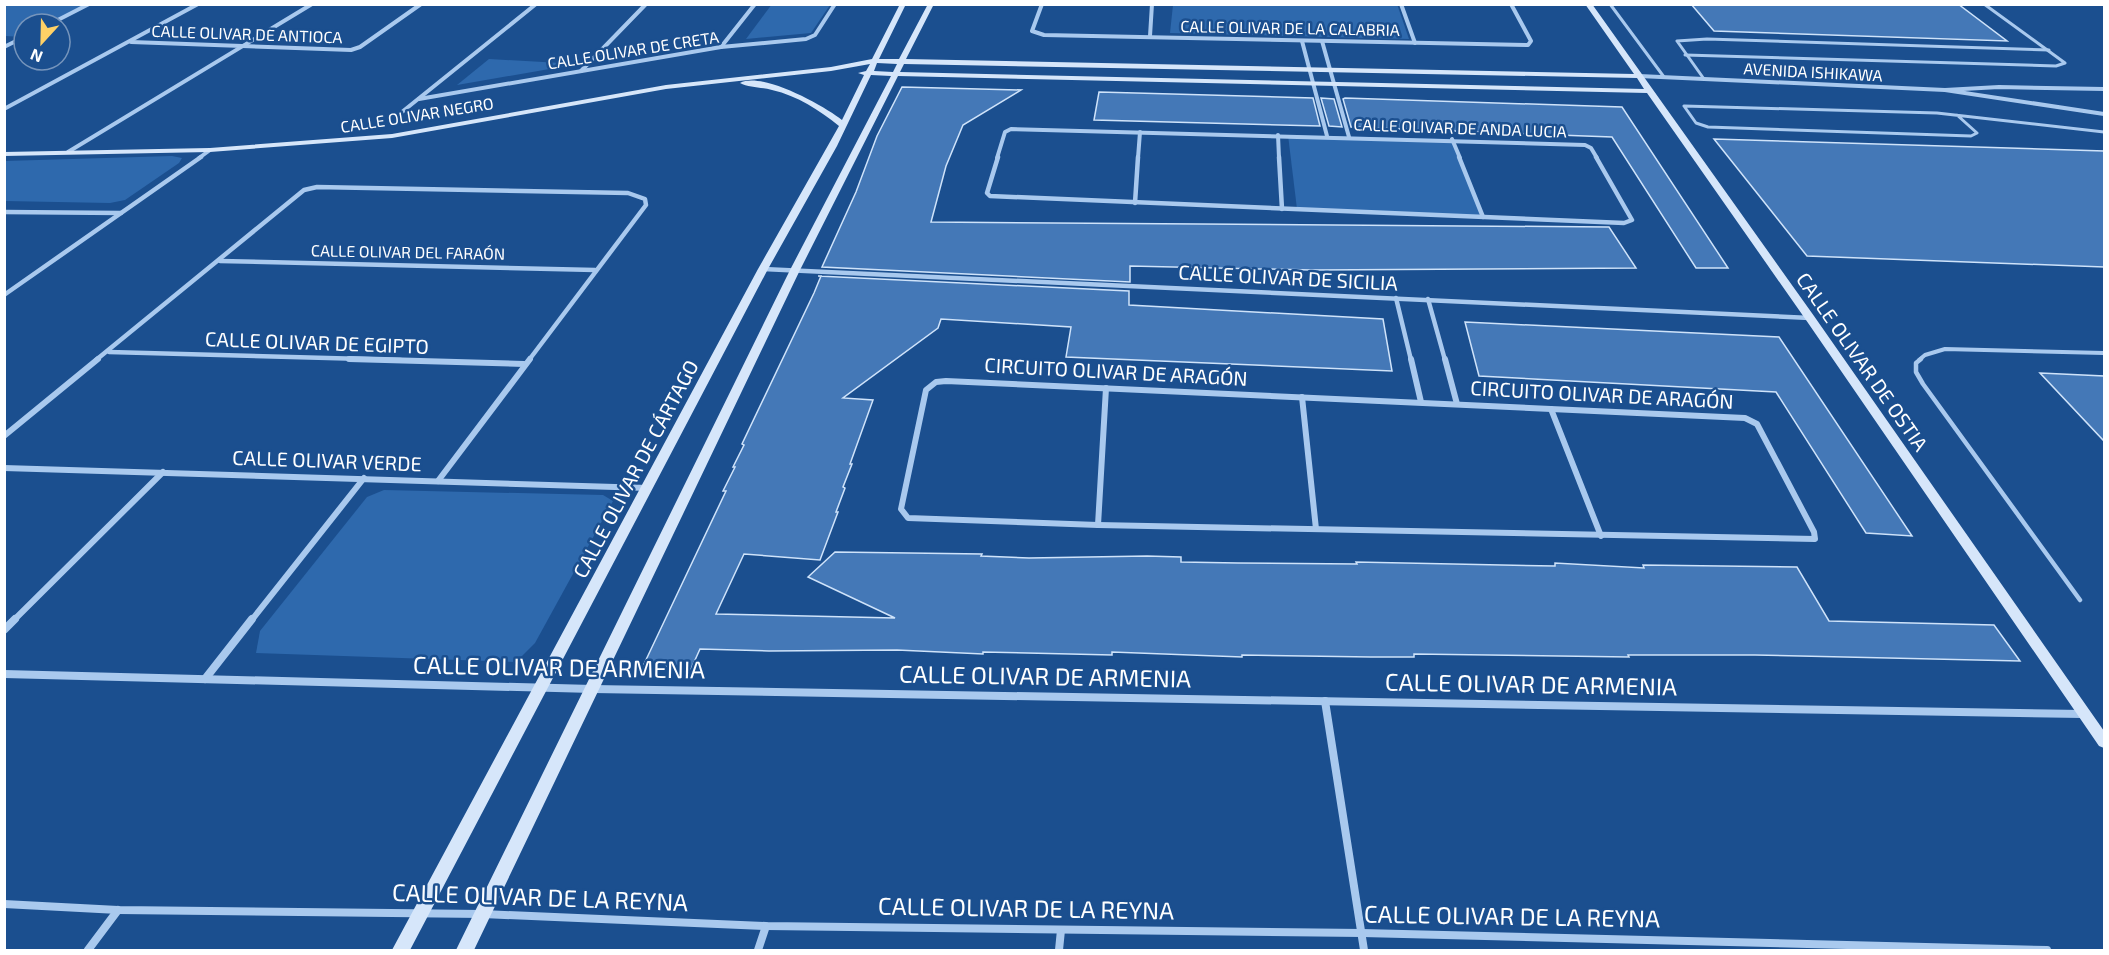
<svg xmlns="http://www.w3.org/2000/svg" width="2109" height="955" font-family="'Exo 2',sans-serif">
<rect width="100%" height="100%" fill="#1b4f8f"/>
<!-- green -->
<g fill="#2e69ad">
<polygon points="772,4 830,4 830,5 811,33 746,39"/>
<polygon points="1397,4 1409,39 1170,33 1173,5"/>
<polygon points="5,5 88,5 49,24 24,24 24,37 5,36"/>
<polygon points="489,59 578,64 457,85"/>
<polygon points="1288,135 1451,139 1481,216 1297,209"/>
<polygon points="172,156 182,158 179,163 125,200 110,203 5,201 5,161"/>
<polygon points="384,490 603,495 613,501 535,643 516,662 256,653 260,631 367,497"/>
</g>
<!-- building -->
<g fill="#4478b7" stroke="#cfe3fa" stroke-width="1.5">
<polygon points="1691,4 1958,4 2007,41 1714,31"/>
<polygon points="902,87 1021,90 963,125 946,166 931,222 1609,227 1636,268 1311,270 1130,266 1130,282 822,267 856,192 877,136"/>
<polygon points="1099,92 1313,98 1320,126 1094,120"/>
<polygon points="1321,98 1334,99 1342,127 1329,126"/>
<polygon points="1345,98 1622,107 1728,268 1696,268 1612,137 1351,127 1343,99"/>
<polygon points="1714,139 2104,151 2104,267 1807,256"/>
<polygon points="818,276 1129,291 1129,305 1383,319 1392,371 1066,357 1071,327 941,319 938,328 843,398 873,400 850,464 852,464 843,487 845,488 836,512 838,512 820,560 744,554 716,614 895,618 808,577 835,552 982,554 981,556 1029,558 1147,556 1181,557 1181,562 1238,563 1357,564 1356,562 1555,566 1555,563 1644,568 1643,565 1797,567 1829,621 1994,625 2020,661 1755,655 1628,655 1629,657 1414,654 1414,657 1371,657 1242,655 1242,657 1112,652 1112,655 983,652 983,654 897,650 769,651 700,649 691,669 644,664 726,491 723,491 735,467 733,467 744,445 742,444 814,293 821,276"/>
<polygon points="1465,322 1779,337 1912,536 1866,533 1776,392 1479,376"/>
<polygon points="2040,373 2104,376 2104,441"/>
</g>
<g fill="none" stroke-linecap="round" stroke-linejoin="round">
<!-- lane-far2 -->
<g stroke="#a9c9ee" stroke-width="3">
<polyline points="1610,4 1664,77"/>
<polyline points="1685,55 2056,66 2065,63 1984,4"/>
<polyline points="1704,79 1677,41 1707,39 2049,50"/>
<polyline points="1957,115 1977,133 1971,136 1708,127 1696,123 1684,106 1937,113 2104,132"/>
</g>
<!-- lane-far1 -->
<polyline stroke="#a9c9ee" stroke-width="4" points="1919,360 1925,355 1945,349 2104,353"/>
<!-- lane -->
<polyline stroke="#a9c9ee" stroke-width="4.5" points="1921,359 1916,363 1916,372 1923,384 2080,600"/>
<!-- street-far3 -->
<g stroke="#a9c9ee" stroke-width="4">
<polyline points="1042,4 1032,31 1044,35 1528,45 1531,41 1511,4"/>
<polyline points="1401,4 1415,43"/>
<polyline points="50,24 89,4"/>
<polyline points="1150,36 1152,4"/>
<polyline points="1302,41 1327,136"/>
<polyline points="1322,41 1349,137"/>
<polyline points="131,42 351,50 360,47 421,4"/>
<polyline points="4,47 24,37"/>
<polyline points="721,47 755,4"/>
<polyline points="581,71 646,4"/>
<polyline points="1639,76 1945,90"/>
<polyline points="2104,89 1999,87 1945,90 2104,114"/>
<polyline points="419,99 721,47 806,39 815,35 835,4"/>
<polyline points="4,109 198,4"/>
<polyline points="397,116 536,4"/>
<polyline points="1278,135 1279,158"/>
<polyline points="1452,139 1460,158"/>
<polyline points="68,152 312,4"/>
<polyline points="199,158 210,150"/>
<polyline points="997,158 1005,132 1011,129 1585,145 1591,148 1597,158"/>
<polyline points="1138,158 1140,132"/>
</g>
<!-- street-far2 -->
<g stroke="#a9c9ee" stroke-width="4.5">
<polyline points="998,157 987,193 990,196 1624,223 1632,220 1596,157"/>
<polyline points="1279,157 1282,209"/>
<polyline points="1459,157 1483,217"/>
<polyline points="1135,203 1138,157"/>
<polyline points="4,212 121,213"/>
<polyline points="220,261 595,270"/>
<polyline points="763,269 1810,318"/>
<polyline points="4,295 201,157"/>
<polyline points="1396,298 1411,360"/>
<polyline points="1428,299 1445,360"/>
<polyline points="109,352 401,360"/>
<polyline points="96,360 304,190 317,187 628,193 645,199 646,205 529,360"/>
</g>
<!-- street-far1 -->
<g stroke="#a9c9ee" stroke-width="6">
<polyline points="349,359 524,364"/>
<polyline points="1411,359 1421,402"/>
<polyline points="1445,359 1457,404"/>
<polygon points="946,381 1745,418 1757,424 1814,532 1815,539 1098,525 908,518 901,509 926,390 936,382"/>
<polyline points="1302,397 1316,529"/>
<polyline points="1551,409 1601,536"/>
<polyline points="4,436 98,359"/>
<polyline points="4,468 648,488"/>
<polyline points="438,481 530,359"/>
<polyline points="1098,525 1106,388"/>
<polyline points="13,621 163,472"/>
<polyline points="251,621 364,478"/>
</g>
<!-- street -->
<g stroke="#a9c9ee" stroke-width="8">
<polyline points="4,630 15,619"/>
<polyline points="4,674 593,689 2082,714"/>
<polyline points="205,679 252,619"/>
<polyline points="1325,701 1364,950"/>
<polyline points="4,904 118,910 483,914 766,926 1362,933 2047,950"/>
<polyline points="88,950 118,910"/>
<polyline points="758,950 766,926"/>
<polyline points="1059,950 1061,930"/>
</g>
<!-- secondary -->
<path fill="#d6e6fa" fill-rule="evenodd" d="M900,4H906L879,59H899L928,4H934L906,59L1634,74L1585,4H1592L1814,316L2104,731V748L2099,746L1806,320L1647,93L898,76L800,270L474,950H456L790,270L891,76L871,75L837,146L768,269L410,950H392L758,269L839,126C819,110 798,96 772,90C762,87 749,88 740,83C762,71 824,106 842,120L864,75L858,73L866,71L870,64L831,71L666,89L392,138L210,152L4,156V152L210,148L392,134L666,85L831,67L872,59ZM877,63L897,64L893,72L874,71ZM904,64L1637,78L1644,89L900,72Z"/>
</g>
<g text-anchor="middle" stroke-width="5" stroke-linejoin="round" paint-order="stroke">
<!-- far-street labels -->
<g font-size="16" fill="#fff" stroke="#1b4f8f">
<text transform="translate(1290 28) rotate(1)" y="6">CALLE OLIVAR DE LA CALABRIA</text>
<text transform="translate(247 34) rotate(2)" y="6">CALLE OLIVAR DE ANTIOCA</text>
<text transform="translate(633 50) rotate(-9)" y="6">CALLE OLIVAR DE CRETA</text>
<text transform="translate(1813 72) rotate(3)" y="6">AVENIDA ISHIKAWA</text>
<text transform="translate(417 115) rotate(-9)" y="6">CALLE OLIVAR NEGRO</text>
<text transform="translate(1460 128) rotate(2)" y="6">CALLE OLIVAR DE ANDA LUCIA</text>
<text transform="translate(408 252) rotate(1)" y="6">CALLE OLIVAR DEL FARAÓN</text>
</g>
<!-- street labels -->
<g font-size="20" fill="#fff" stroke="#1b4f8f">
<text transform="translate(1288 278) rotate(3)" y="7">CALLE OLIVAR DE SICILIA</text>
<text transform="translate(317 343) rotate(2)" y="7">CALLE OLIVAR DE EGIPTO</text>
<text transform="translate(1862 362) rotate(55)" y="7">CALLE OLIVAR DE OSTIA</text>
<text transform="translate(1116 372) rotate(3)" y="7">CIRCUITO OLIVAR DE ARAGÓN</text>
<text transform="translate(1602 395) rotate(3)" y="7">CIRCUITO OLIVAR DE ARAGÓN</text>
<text transform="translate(327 461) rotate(2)" y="7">CALLE OLIVAR VERDE</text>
<text transform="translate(636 469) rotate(-62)" y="7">CALLE OLIVAR DE CÁRTAGO</text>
</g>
<!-- near-street labels -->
<g font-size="24" fill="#fff" stroke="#1b4f8f">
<text transform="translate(559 668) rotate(1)" y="8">CALLE OLIVAR DE ARMENIA</text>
<text transform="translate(1045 677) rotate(1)" y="8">CALLE OLIVAR DE ARMENIA</text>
<text transform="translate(1531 685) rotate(1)" y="8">CALLE OLIVAR DE ARMENIA</text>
<text transform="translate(540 898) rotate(2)" y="8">CALLE OLIVAR DE LA REYNA</text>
<text transform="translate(1026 909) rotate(1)" y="8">CALLE OLIVAR DE LA REYNA</text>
<text transform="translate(1512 917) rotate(1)" y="8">CALLE OLIVAR DE LA REYNA</text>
</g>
</g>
<!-- border -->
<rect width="2109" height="955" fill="none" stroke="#ffffff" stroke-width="12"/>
<!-- north arrow -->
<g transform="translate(42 42) rotate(202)"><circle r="28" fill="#1b4f8f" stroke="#7695bc" stroke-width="1.5"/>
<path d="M0-4.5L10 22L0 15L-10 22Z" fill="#ffd166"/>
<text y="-9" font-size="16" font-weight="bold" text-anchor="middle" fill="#ffffff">N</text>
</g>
</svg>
